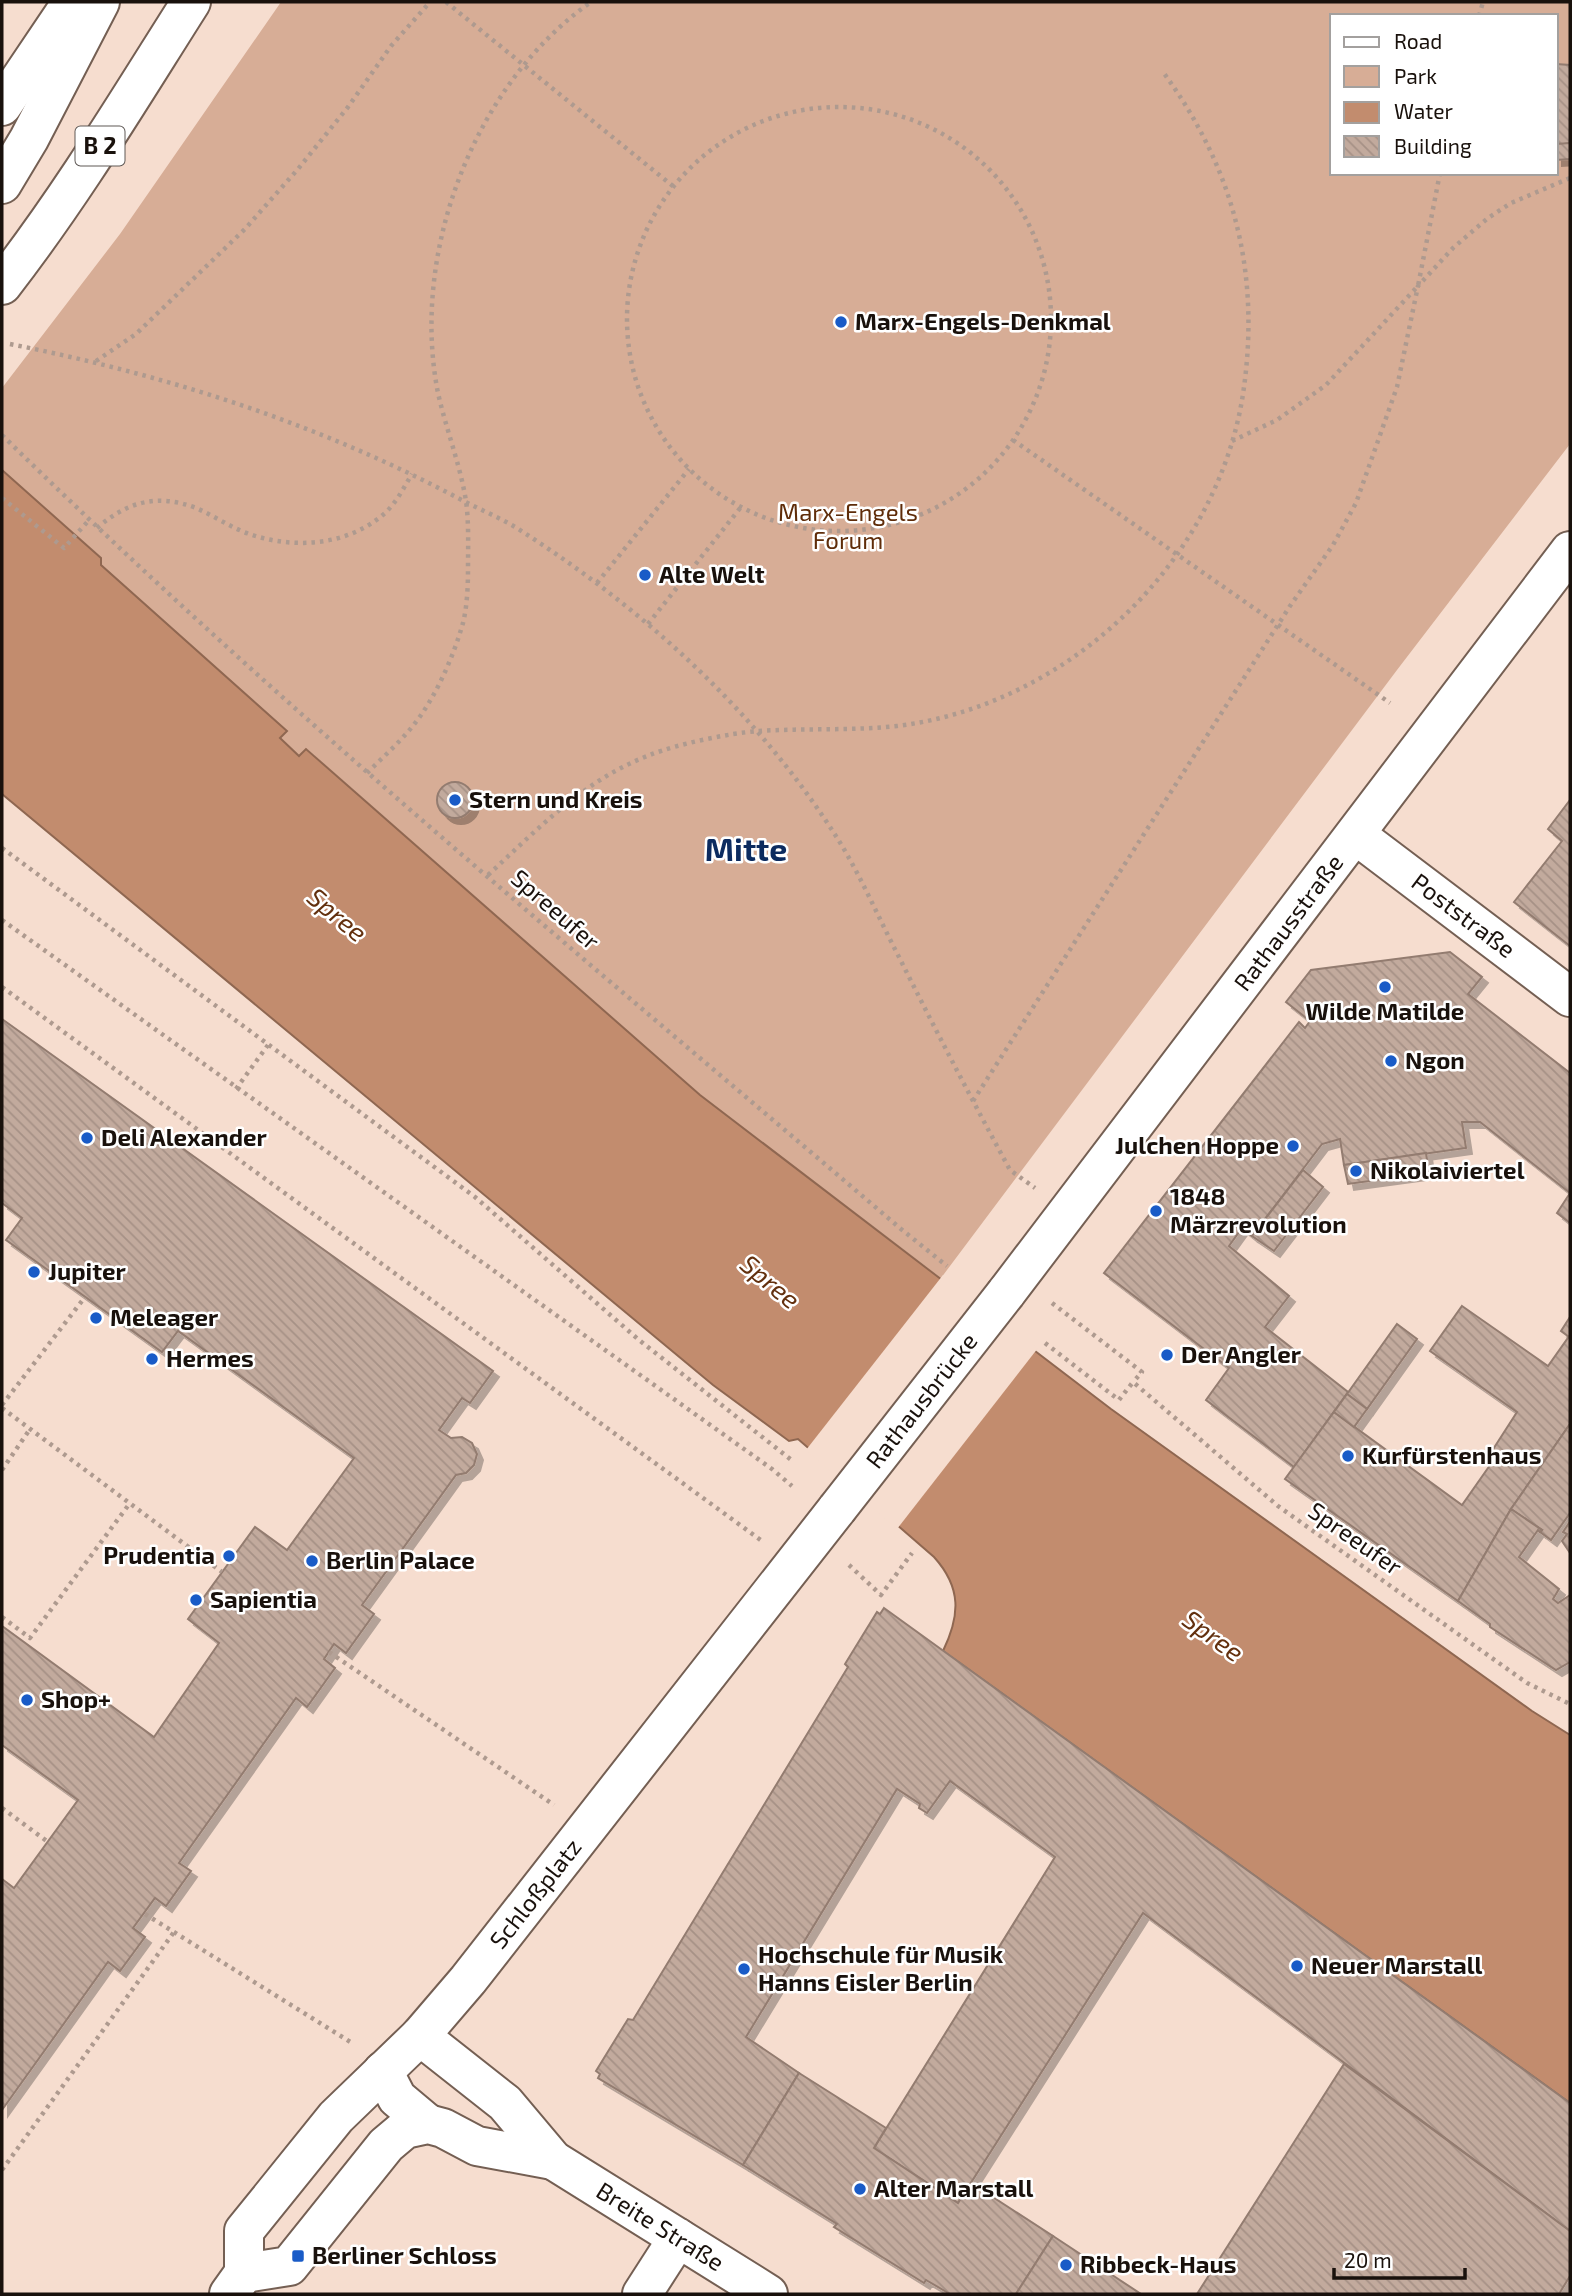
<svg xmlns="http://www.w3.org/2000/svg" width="1572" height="2296" font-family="'Exo 2',sans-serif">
<defs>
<pattern id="building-back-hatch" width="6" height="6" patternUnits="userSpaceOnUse" patternTransform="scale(1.75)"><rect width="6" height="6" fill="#c2aa9d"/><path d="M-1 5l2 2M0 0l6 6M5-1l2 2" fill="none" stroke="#a69186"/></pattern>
<filter id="shadow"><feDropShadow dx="6" dy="6" stdDeviation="0" flood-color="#0004"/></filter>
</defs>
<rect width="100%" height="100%" fill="#f6ddcf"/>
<!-- park -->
<path fill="#d7ad96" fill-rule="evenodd" d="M281,2H1570V444L1397,670L941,1278L700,1095L307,749L300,756L280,738L286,731L101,565V557L2,470V388L120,234ZM1332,16H1556V173H1332Z"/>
<!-- water -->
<path fill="#c28c6e" stroke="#8f6751" stroke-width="2" d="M2,470L101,558V565L287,731L280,738L299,756L306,749L700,1095L1111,1409L1532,1711L1570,1735V2103L943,1651C960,1616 962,1588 934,1557L798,1439L789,1441L713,1385L2,794Z"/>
<!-- pier -->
<polygon fill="#f6ddcf" points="943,1275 1038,1348 897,1529 806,1450"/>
<!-- building -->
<g fill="url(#building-back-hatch)" stroke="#937c70" stroke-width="2" filter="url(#shadow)">
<polygon points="1556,64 1570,65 1570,143 1564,144 1556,144"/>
<polygon points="1570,143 1570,159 1556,160 1556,144"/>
<circle cx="455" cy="800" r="18"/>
<polygon points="1570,800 1570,946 1514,902 1562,841 1548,829"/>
<polygon points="1450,952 1482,977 1468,994 1570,1073 1570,1193 1480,1122 1462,1122 1466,1148 1344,1165 1340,1139 1322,1144 1252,1236 1242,1228 1229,1246 1289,1296 1265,1327 1348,1392 1294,1467 1206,1400 1229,1368 1104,1273 1299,1022 1305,1028 1310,1021 1286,1002 1311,970"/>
<polygon points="2,1019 493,1371 470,1403 462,1398 439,1430 451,1438 462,1437 472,1443 477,1454 474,1465 466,1473 456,1475 362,1605 374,1614 346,1653 334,1644 324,1659 335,1668 307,1707 296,1698 179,1863 191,1871 166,1906 155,1898 133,1928 145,1937 120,1971 108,1962 2,2110 2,1879 14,1888 78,1800 2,1745 2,1626 154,1737 219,1643 188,1619 255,1527 287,1550 354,1458 178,1331 162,1352 6,1240 22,1218 2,1203"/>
<polygon points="1426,1153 1429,1173 1348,1184 1344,1165"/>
<polygon points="1303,1170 1323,1187 1274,1251 1252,1236"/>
<polygon points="1570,1193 1570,1223 1557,1213"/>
<polygon points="1462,1306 1548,1366 1570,1335 1570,1424 1511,1509 1458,1601 1285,1479 1334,1412 1462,1505 1495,1458 1490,1454 1517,1412 1430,1351"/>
<polygon points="1570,1317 1570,1335 1569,1337 1561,1331"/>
<polygon points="1397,1324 1417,1339 1367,1409 1347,1394"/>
<polygon points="1347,1394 1367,1409 1354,1427 1334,1412"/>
<polygon points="1570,1424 1570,1513 1551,1540 1540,1532 1542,1530 1511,1509"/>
<polygon points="1511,1509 1542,1530 1540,1532 1538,1530 1519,1557 1559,1589 1553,1599 1558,1603 1570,1595 1570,1662 1556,1670 1490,1627 1490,1624 1458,1601"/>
<polygon points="1569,1523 1570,1523 1570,1553 1562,1541 1567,1534 1563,1532"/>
<polygon points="884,1608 1570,2103 1570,2231 1143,1913 958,2203 874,2148 1055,1857 950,1781 927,1813 919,1808 920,1804 897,1789 746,2037 799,2073 743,2165 598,2078 600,2074 596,2071 628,2019 633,2020 848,1667 845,1664 877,1612 880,1614"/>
<polygon points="1344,2064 1570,2231 1570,2276 1559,2294 1197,2294"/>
<polygon points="799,2073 886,2128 874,2148 958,2203 971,2183 1053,2236 1016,2294 950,2294 926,2280 924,2283 834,2227 837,2224 743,2165"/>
<polygon points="1053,2236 1141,2294 1016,2294"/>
</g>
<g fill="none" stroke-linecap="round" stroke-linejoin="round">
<defs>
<g id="minor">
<polyline points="2,106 66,11 79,2"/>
<polyline points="1356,835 1570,997"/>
<polyline points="1006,1293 1570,551"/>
<polyline points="420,2036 505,2103 553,2160 768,2294"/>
<polyline points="383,2071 397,2098 428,2124"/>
<polyline points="244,2273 289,2266 386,2145 405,2129 428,2124 443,2128 477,2146 553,2160"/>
<polyline points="229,2294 244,2273 244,2231 336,2117 420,2036 468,1980 837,1509"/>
<polyline points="642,2294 678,2238"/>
</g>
<g id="major">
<polyline points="2,184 29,139 100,2"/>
<path d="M2,285C72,195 130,98 191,2"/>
</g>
</defs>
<!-- minor casing -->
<use href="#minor" stroke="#745f53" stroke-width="42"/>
<!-- major casing -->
<use href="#major" stroke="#745f53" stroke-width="42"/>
<!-- path -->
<g stroke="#ae9a8f" stroke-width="4.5" stroke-dasharray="3.5 5" stroke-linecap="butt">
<polyline points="446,2 674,187"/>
<polyline points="1479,16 1483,2"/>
<circle cx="839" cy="319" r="212"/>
<path d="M10,344C166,375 316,423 456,497C478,509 502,518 523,532C644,610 753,709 832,830C858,869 877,915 899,957C935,1029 972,1100 1010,1170L1035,1188"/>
<polyline points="96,361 136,334 245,229 298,169 348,107 391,46 430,2"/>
<path d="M2,435C287,715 597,969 901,1229L947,1266"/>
<polyline points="1013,440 1390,703"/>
<polyline points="1232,441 1277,420 1326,385 1418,286 1440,173"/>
<polyline points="2,498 64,548 89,520"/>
<path d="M97,528C127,502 157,493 196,508C212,515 227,525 244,532C290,550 347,547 385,513C397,502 404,487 412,474"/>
<polyline points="597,583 689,469"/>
<polyline points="648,624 741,507"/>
<path d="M367,773C382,758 398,744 412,727C435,699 453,658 463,623C467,607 468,587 468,570C468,547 469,523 466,501C460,464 446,429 438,393C410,253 474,84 591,2"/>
<polyline points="2,848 475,1197 639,1340 794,1462"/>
<path d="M488,875C538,829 585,779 650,755C677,744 730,733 759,731C805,728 851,731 897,726C1069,705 1221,560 1244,387C1260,270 1233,167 1163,72"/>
<polyline points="2,920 772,1469 792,1486"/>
<polyline points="2,987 762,1541"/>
<polyline points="236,1089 268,1045"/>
<polyline points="973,1101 1290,606 1333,545 1356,503 1397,387 1418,286 1453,248 1488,218 1511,203 1570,178"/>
<polyline points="1052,1303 1142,1372 1133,1382"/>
<polyline points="1045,1343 1119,1400 1133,1382 1278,1506 1527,1683 1570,1704"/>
<polyline points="2,1405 85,1297"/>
<polyline points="2,1408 222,1572"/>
<polyline points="2,1470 30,1429"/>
<polyline points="849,1565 881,1595 912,1553"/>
<polyline points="2,1617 30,1638 130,1503"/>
<polyline points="329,1652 554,1805"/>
<polyline points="2,1808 48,1842"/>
<polyline points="145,1914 352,2043"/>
<polyline points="2,2170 174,1932"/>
</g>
<!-- minor -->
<use href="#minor" stroke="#fff" stroke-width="38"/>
<!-- major -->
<use href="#major" stroke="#fff" stroke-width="38"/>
<defs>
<polyline id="minor-bridge" points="837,1509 1006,1293"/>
</defs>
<!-- minor-bridge casing -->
<use href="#minor-bridge" stroke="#745f53" stroke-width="42" stroke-linecap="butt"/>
<!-- minor-bridge -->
<use href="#minor-bridge" stroke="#fff" stroke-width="38"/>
</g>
<!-- markers -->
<g fill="#195bc7" stroke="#fff" stroke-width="2.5">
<circle cx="841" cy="322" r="7"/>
<circle cx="645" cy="575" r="7"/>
<circle cx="455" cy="800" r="7"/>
<circle cx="1385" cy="987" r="7"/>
<circle cx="1391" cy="1061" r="7"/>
<circle cx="87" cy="1138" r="7"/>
<circle cx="1293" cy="1146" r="7"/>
<circle cx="1356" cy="1171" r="7"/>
<circle cx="1156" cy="1211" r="7"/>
<circle cx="34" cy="1272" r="7"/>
<circle cx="96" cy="1318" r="7"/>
<circle cx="1167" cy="1355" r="7"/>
<circle cx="152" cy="1359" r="7"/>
<circle cx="1348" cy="1456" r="7"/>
<circle cx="229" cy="1556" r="7"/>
<circle cx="312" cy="1561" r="7"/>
<circle cx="196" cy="1600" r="7"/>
<circle cx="27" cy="1700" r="7"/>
<circle cx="1297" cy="1966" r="7"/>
<circle cx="744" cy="1969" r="7"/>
<circle cx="860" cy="2189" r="7"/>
<rect x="291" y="2249" width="14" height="14" rx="3.5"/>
<circle cx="1066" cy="2265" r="7"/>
</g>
<g text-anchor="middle" stroke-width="5" stroke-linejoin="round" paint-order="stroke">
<!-- shield labels -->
<rect fill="#fff" stroke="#5e5855" stroke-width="2" x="75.5" y="126.5" width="49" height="39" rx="5"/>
<g font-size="23" font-weight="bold" fill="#19110c">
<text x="100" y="154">B 2</text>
</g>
<!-- poi labels -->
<g font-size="24" font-weight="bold" fill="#19110c" stroke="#fff" text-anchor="start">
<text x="855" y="330">Marx-Engels-Denkmal</text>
<text x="659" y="583">Alte Welt</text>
<text x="469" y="808">Stern und Kreis</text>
<text x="1385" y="1020" text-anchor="middle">Wilde Matilde</text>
<text x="1405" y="1069">Ngon</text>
<text x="101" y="1146">Deli Alexander</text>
<text x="1279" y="1154" text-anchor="end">Julchen Hoppe</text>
<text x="1370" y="1179">Nikolaiviertel</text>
<text x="1170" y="1205">1848<tspan x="1170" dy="28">Märzrevolution</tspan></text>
<text x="48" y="1280">Jupiter</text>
<text x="110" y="1326">Meleager</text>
<text x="1181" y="1363">Der Angler</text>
<text x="166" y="1367">Hermes</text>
<text x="1362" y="1464">Kurfürstenhaus</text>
<text x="215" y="1564" text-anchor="end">Prudentia</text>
<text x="326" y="1569">Berlin Palace</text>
<text x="210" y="1608">Sapientia</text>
<text x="41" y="1708">Shop+</text>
<text x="758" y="1963">Hochschule für Musik<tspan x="758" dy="28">Hanns Eisler Berlin</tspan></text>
<text x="1311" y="1974">Neuer Marstall</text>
<text x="874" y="2197">Alter Marstall</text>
<text x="312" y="2264">Berliner Schloss</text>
<text x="1080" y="2273">Ribbeck-Haus</text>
</g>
<!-- park labels -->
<g font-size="24" fill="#5f2c09" stroke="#fff">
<text x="848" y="521">Marx-Engels<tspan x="848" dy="28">Forum</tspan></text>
</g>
<!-- street labels -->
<g font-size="24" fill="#19110c" stroke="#fff">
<text transform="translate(555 910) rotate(41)" y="8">Spreeufer</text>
<text transform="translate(1463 916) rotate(37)" y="8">Poststraße</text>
<text transform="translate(1289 923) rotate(-53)" y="8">Rathausstraße</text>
<text transform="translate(922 1401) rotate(-52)" y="8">Rathausbrücke</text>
<text transform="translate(1355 1539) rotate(35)" y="8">Spreeufer</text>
<text transform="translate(536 1894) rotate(-52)" y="8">Schloßplatz</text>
<text transform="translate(660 2227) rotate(32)" y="8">Breite Straße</text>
</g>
<!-- water labels -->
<g font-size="26" font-style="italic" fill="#63300e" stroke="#fff">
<text transform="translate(337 915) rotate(40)" y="9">Spree</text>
<text transform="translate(770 1282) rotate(40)" y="9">Spree</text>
<text transform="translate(1213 1636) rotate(36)" y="9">Spree</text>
</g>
<!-- district labels -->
<g font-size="32" font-weight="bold" fill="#0c2b5f" stroke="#fff">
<text x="746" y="861">Mitte</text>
</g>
</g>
<!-- border -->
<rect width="1572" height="2296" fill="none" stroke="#19110c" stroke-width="7"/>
<!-- legend -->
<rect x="1330" y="14" width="228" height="161" fill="#ffffff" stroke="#a3a09e" stroke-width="2"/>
<rect x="1344" y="37" width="35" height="10" fill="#ffffff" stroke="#a3a09e" stroke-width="2"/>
<text x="1394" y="49" font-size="21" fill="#19110c">Road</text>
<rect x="1344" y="66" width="35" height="21" fill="#d7ad96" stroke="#a3a09e" stroke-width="2"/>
<text x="1394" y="84" font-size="21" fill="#19110c">Park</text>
<rect x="1344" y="102" width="35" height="21" fill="#c28c6e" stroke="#a3a09e" stroke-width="2"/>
<text x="1394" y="119" font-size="21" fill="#19110c">Water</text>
<rect x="1344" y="136" width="35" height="21" fill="url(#building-back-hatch)" stroke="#a3a09e" stroke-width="2"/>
<text x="1394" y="154" font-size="21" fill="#19110c">Building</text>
<!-- scale -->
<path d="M1334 2268v10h131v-10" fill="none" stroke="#19110c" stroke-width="3.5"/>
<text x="1344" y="2268" font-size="21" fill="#19110c" stroke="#ffffff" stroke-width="5" paint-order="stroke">20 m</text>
</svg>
